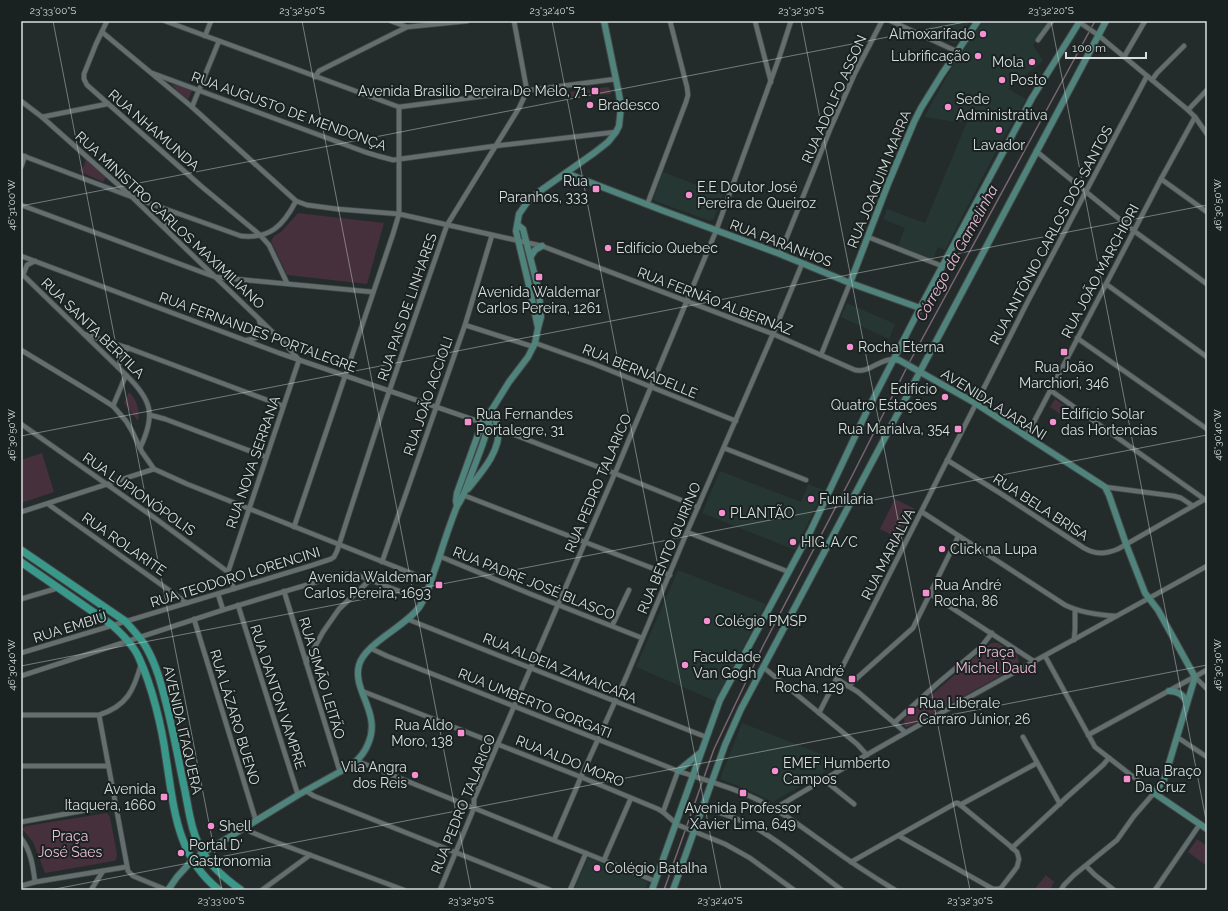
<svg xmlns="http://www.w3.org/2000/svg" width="1228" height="911" font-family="Raleway,sans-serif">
<rect width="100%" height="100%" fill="#232c2a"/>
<!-- built -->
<g fill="#263633">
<polygon points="933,21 970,21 957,42 954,43 927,30"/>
<polygon points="984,21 1050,21 1033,45 1043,61 1008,89 1026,99 994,155 945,250 938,247 933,259 898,246 905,228 883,219 887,209 925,223 967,122 950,121 924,117 960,53"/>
<polygon points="663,172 697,185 698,182 724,192 714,219 710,221 655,201 653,199"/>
<polygon points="847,303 895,324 889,339 841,317"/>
<polygon points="720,471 801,502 808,484 824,490 795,550 702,513"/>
<polygon points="678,570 766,604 715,701 636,667"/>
<polygon points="742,723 842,762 773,802 748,790 720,779"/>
<polygon points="588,858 648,882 645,890 574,890"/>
</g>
<!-- green -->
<g fill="#45303c">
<polygon points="171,84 193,89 187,101"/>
<polygon points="608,87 610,89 611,94 593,95 593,93 585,93 585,96 571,97 570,92"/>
<polygon points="86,159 107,175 103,182 79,171 84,166"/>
<polygon points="298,213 384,223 367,284 287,275 271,241 274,236 281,232"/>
<path d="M129,392C137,400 140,410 138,421L124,403Z"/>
<polygon points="1055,399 1071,410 1066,418 1050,407"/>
<polygon points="42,453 54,492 21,503 21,460"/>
<polygon points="895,499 915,509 900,539 880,529"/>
<polygon points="991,643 998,643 1017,655 1019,661 1016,667 908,727 905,727 904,719"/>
<polygon points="107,813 110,817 117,854 116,860 114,861 45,873 33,842 23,830 23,828 26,826"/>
<polygon points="1197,839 1207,846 1207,866 1188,852"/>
<polygon points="1046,875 1054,882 1050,890 1034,890"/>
</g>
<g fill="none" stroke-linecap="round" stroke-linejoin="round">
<!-- stream -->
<g stroke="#7d6371" stroke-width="1.5">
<polyline points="909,363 1095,21"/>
<polyline points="664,890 714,749 763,646 853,474 907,367"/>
</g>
<defs>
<g id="street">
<polyline points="107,21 96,44 84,74 84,79 87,85 201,186 260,235 269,245 287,283"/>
<polyline points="165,21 399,107 616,79"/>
<polyline points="391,21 407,27"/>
<polyline points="755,21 771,82"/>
<polyline points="891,21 956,51"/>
<polyline points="1079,22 1098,35 1188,110 1195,117 1207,134"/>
<path d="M102,32L192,107L296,201L307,205L337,209L399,214L542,246L773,334L855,370C870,373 879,359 894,359"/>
<polyline points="205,36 211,21"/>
<polyline points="1038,40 1052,21"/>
<polyline points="1124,57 1145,21"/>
<polyline points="152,73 365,152 378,156 393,160 495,146 616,132"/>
<polyline points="315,77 319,71 407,27 467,21"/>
<polyline points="1152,80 1157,73 1184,46"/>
<polyline points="21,101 42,117 132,197 285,344 299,360"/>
<polyline points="192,107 219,41"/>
<polyline points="1188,110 1207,90"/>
<polyline points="42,117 107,104"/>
<polyline points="1036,151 1134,231 1207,284"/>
<path d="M21,155L132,197L241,236C270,239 283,226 296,201"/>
<polyline points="21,167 25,156"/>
<polyline points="1161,179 1207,212"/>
<polyline points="21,205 215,277 373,292"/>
<polyline points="647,205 686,102 688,95 687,87 670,21"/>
<path d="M166,229C166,220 169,216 176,213"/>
<polyline points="868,237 942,266"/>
<polyline points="780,254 831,127 855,73 882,21"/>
<polyline points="21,256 279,353 489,425 614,473 698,507"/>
<path d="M21,273L126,375C152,400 156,415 140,448"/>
<polyline points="23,275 27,265 35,261"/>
<polyline points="1106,284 1207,357"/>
<polyline points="465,325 534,347"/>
<polyline points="84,334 128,348 283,406"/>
<polyline points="1077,338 1207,429"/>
<path d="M247,340C261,338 264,333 259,320"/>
<polyline points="535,343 594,364 736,421"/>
<polyline points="21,350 94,394 113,406 126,421 132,431 142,452 154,469 187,484 431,581"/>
<polyline points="821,355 850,283"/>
<path d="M118,367C120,359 122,353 128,348"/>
<polyline points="1050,390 1207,501"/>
<polyline points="113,406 126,375"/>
<polyline points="150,415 165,419 266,457"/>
<polyline points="21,424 152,516 228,572 234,589"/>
<polyline points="1026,437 1161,179 1195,117"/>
<polyline points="724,448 806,480"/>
<path d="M947,460L1003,495L1084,548C1096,555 1106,554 1118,549L1207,498"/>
<polyline points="1105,487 1174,496 1181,498 1193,506"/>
<polyline points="463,495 670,575"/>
<polyline points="48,504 187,603"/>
<polyline points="21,512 154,469"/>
<path d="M922,512L1065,605C1081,613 1098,615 1116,616"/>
<polyline points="294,527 393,234 399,214 399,107"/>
<polyline points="687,532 789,572"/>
<polyline points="439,556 528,593 642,638"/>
<polyline points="382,562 465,325 492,235"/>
<polyline points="228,572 299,360"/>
<polyline points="284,591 340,772"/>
<polyline points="929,593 1035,662"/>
<polyline points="218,594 223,610"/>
<polyline points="21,599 58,588"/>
<polyline points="238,605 298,795"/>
<polyline points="194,619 256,821"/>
<polyline points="407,619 500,656 706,737"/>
<polyline points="612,626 629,590"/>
<polyline points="1074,640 1075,629 1075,610"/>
<path d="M370,648L387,656L678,771C708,781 738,789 766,804C788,816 807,831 827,845C849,861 872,876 895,890"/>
<polyline points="21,653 313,565 331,559 334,557 337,551 382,412 447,225 519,108 527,91 514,21"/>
<polyline points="1045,656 1095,747 1154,793 1134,816 1117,840 1074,875 1064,885 1061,890"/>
<polyline points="306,663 323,632 339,609 371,579"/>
<polyline points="763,667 857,744 867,755"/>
<polyline points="21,676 223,610 343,574 354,574 423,600"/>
<polyline points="1195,677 1207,689"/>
<polyline points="837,679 858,692 905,732"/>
<polyline points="848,686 913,628 958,537"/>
<polyline points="362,691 581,777 658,809 663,812 678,825 725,844 750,858 794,890"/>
<polyline points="819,713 1028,301 1147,76"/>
<path d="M21,715H99C127,706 134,690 141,664"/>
<polyline points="99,715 128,871 133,876 167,890"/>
<polyline points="894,723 938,683 981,647 992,633"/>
<polyline points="1088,735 1207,670"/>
<polyline points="1023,737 1060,804"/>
<polyline points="1177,737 1207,757"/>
<polyline points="357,761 655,881"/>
<polyline points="21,766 108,766"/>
<polyline points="823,779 854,804"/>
<polyline points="306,791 314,796 550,890"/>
<polyline points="960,805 1037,763"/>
<path d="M703,807C720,813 738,818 754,827C786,845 813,869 842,890"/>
<path d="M774,809C916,724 1062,647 1207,566"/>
<polyline points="663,812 678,771"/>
<polyline points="21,822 115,805"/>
<polyline points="245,827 251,832 270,840 404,890"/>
<path d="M21,838C31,851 33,866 35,882"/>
<polyline points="554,840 581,777 627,675 687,532 773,334 802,264"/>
<polyline points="1012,848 1067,797 1103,765 1109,758"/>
<polyline points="604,860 631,798"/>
<polyline points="851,862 956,803 958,803 1009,845 1017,852 1019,859 1017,867 1001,888 998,889 993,889 899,836"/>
<polyline points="1086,866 1095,875 1114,890"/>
<polyline points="21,886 35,882 126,867"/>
<polyline points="91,890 103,871"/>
<polyline points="262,890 310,855"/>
<polyline points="440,890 474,808 474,799 618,466 716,231 779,58 791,21"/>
<polyline points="570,890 586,853"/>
<polyline points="1155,890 1200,824"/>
</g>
<g id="secondary">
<polyline points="566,173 664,211 780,254 850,283 920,308"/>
<polyline points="531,256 535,250 542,246"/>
<polyline points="850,283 888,184 914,122 921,108 942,74 978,21"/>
<polyline points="538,328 530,290 516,231 519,214 528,201 540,191 594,153 608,142 616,132 619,126 621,107 619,94 604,21"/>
<polyline points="894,359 899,360 975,403 1105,487 1109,495 1126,544 1145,593 1158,610 1195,677 1164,780 1154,793 1207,829"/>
<path d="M468,489C480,474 502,450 498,428C497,422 493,416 491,411"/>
<polyline points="457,506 456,501 457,493 482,423 491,411 509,382 528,357 535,343 538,328 541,317 539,292 523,229 518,225"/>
<path d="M1169,691C1178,691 1184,695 1187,703"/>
<polyline points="678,771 700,753"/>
<path d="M168,890L177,877L187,866L192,860L203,853L298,795L352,765C359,759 365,752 368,744C382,713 352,691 359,665C365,643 407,626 420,606C429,592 432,576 438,561C444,542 450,524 457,506C464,497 467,485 471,475C479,454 488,433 491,411"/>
<polyline points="652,890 720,700 810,532 867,411 920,308 1032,98 1080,21"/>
<polyline points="673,890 725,745 741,709 1106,21"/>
</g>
<g id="primary">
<path d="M21,550L125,621C133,630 141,638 146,647C157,666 162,687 167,707C174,735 179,763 185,791C189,812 192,836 204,854C213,869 227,880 241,890"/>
<path d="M21,562L112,625C122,634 134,646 139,658C152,686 162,727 166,758C174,807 176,856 219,890"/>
</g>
</defs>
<!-- street casing -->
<use href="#street" stroke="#414948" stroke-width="6"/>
<!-- secondary casing -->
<use href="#secondary" stroke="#414948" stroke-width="8"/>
<!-- primary casing -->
<use href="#primary" stroke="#414948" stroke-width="9"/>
<!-- street -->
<use href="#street" stroke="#646e6c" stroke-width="4.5"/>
<!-- secondary -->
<use href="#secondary" stroke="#4f837c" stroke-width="6"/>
<!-- primary -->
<use href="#primary" stroke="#3a988b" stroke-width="7"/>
</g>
<!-- ticks -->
<path fill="none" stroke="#d8dedd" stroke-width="1" stroke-opacity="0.45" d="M53,21L222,890M302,21L471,890M552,21L721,890M801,21L970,890M1051,21L1207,825M21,206L970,21M21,436L1207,205M21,666L1207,435M50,890L1207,665"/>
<!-- markers -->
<g fill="#f790ce" stroke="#192220" stroke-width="1.5">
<circle cx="983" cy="34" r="4"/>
<circle cx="978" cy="56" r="4"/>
<circle cx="1032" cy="62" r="4"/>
<circle cx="1002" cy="80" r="4"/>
<rect x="591" y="87" width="8" height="8" rx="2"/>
<circle cx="590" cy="105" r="4"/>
<circle cx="948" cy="107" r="4"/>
<circle cx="999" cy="130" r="4"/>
<rect x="592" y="185" width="8" height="8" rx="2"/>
<circle cx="689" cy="195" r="4"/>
<circle cx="608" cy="248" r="4"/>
<rect x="535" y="273" width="8" height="8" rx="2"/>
<circle cx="850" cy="347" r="4"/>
<rect x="1060" y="348" width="8" height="8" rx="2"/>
<circle cx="945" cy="397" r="4"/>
<rect x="464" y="418" width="8" height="8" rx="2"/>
<circle cx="1053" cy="422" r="4"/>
<rect x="954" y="425" width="8" height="8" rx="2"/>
<circle cx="811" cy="499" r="4"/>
<circle cx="722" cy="513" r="4"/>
<circle cx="793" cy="542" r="4"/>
<circle cx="942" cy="549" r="4"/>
<rect x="435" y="581" width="8" height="8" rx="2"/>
<rect x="922" y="589" width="8" height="8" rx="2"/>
<circle cx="707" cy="621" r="4"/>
<circle cx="685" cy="665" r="4"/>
<rect x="848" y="675" width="8" height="8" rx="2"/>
<rect x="907" y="707" width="8" height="8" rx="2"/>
<rect x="457" y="729" width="8" height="8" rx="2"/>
<circle cx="775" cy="771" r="4"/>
<circle cx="415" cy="775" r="4"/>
<rect x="1123" y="775" width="8" height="8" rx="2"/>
<rect x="739" y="789" width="8" height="8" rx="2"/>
<rect x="160" y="793" width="8" height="8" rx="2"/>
<circle cx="211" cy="826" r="4"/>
<circle cx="181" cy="853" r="4"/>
<circle cx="597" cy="868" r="4"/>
</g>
<g text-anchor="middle" stroke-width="4" stroke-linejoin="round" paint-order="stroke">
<!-- poi labels -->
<g font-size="14" fill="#d8dedd" stroke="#192220" text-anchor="start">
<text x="975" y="39" text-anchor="end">Almoxarifado</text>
<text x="970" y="61" text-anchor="end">Lubrificação</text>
<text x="1024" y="67" text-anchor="end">Mola</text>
<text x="1010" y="85">Posto</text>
<text x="587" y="96" text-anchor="end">Avenida Brasilio Pereira De Melo, 71</text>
<text x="956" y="104">Sede<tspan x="956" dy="16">Administrativa</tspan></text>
<text x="598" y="110">Bradesco</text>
<text x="999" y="150" text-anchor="middle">Lavador</text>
<text x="588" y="186" text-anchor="end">Rua<tspan x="588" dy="16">Paranhos, 333</tspan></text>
<text x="697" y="192">E.E Doutor José<tspan x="697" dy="16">Pereira de Queiroz</tspan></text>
<text x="616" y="253">Edifício Quebec</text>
<text x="539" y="297" text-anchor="middle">Avenida Waldemar<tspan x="539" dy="16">Carlos Pereira, 1261</tspan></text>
<text x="858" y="352">Rocha Eterna</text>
<text x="1064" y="372" text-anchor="middle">Rua João<tspan x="1064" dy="16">Marchiori, 346</tspan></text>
<text x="937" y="394" text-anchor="end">Edifício<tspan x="937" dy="16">Quatro Estações</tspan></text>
<text x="476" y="419">Rua Fernandes<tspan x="476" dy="16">Portalegre, 31</tspan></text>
<text x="1061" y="419">Edifício Solar<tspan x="1061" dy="16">das Hortencias</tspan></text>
<text x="950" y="434" text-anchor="end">Rua Marialva, 354</text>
<text x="819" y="504">Funilaria</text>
<text x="730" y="518">PLANTÃO</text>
<text x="801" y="547">HIG. A/C</text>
<text x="950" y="554">Click na Lupa</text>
<text x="431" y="582" text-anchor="end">Avenida Waldemar<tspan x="431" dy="16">Carlos Pereira, 1693</tspan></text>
<text x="934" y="590">Rua André<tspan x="934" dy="16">Rocha, 86</tspan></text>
<text x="715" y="626">Colégio PMSP</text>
<text x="693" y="662">Faculdade<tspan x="693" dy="16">Van Gogh</tspan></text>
<text x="844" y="676" text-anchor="end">Rua André<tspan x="844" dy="16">Rocha, 129</tspan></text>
<text x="919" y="708">Rua Liberale<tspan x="919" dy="16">Carraro Júnior, 26</tspan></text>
<text x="453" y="730" text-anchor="end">Rua Aldo<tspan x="453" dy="16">Moro, 138</tspan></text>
<text x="783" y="768">EMEF Humberto<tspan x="783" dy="16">Campos</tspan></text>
<text x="407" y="772" text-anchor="end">Vila Angra<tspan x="407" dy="16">dos Reis</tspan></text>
<text x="1135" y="776">Rua Braço<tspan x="1135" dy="16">Da Cruz</tspan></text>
<text x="156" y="794" text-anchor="end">Avenida<tspan x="156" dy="16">Itaquera, 1660</tspan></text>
<text x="743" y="813" text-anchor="middle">Avenida Professor<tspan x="743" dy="16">Xavier Lima, 649</tspan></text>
<text x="219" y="831">Shell</text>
<text x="189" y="850">Portal D'<tspan x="189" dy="16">Gastronomia</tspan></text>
<text x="605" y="873">Colégio Batalha</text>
</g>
<!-- street labels -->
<g font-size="14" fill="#d8dedd" stroke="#192220">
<text transform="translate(834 99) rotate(-66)" y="5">RUA ADOLFO ASSON</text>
<text transform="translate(289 111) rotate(20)" y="5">RUA AUGUSTO DE MENDONÇA</text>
<text transform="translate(154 130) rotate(41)" y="5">RUA NHAMUNDA</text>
<text transform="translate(879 179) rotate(-68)" y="5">RUA JOAQUIM MARRA</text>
<text transform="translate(170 220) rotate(43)" y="5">RUA MINISTRO CARLOS MAXIMILIANO</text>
<text transform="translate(1051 235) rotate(-62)" y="5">RUA ANTÔNIO CARLOS DOS SANTOS</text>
<text transform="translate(781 243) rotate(21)" y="5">RUA PARANHOS</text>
<text transform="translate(1100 271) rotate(-62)" y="5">RUA JOÃO MARCHIORI</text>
<text transform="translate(715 301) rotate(21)" y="5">RUA FERNÃO ALBERNAZ</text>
<text transform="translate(407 307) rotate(-71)" y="5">RUA PAIS DE LINHARES</text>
<text transform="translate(93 328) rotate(44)" y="5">RUA SANTA BERTILA</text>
<text transform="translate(258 332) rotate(20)" y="5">RUA FERNANDES PORTALEGRE</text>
<text transform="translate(640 371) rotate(22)" y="5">RUA BERNADELLE</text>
<text transform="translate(428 396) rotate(-71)" y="5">RUA JOÃO ACCIOLI</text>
<text transform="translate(994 404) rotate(32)" y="5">AVENIDA AJARANI</text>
<text transform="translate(253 462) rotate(-71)" y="5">RUA NOVA SERRANA</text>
<text transform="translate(598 483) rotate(-67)" y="5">RUA PEDRO TALARICO</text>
<text transform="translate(139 494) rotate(35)" y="5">RUA LUPIONÓPOLIS</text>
<text transform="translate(1041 507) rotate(33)" y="5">RUA BELA BRISA</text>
<text transform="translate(124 544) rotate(35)" y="5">RUA ROLARITE</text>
<text transform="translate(669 548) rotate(-67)" y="5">RUA BENTO QUIRINO</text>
<text transform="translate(888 554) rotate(-63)" y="5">RUA MARIALVA</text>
<text transform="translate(235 577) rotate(-17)" y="5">RUA TEODORO LORENCINI</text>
<text transform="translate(534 583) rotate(22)" y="5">RUA PADRE JOSÉ BLASCO</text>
<text transform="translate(70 627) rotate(-17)" y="5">RUA EMBIÚ</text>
<text transform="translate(560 668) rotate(22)" y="5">RUA ALDEIA ZAMAICARA</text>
<text transform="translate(322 678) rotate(73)" y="5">RUA SIMÃO LEITÃO</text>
<text transform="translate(278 697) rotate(72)" y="5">RUA DANTON VAMPRE</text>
<text transform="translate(535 703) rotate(22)" y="5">RUA UMBERTO GORGATI</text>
<text transform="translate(235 717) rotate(73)" y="5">RUA LÁZARO BUENO</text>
<text transform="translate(183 730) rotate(77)" y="5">AVENIDA ITAQUERA</text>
<text transform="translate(570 761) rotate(22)" y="5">RUA ALDO MORO</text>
<text transform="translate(463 804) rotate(-68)" y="5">RUA PEDRO TALARICO</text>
</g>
<!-- park labels -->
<g font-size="14" fill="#f2bedb" stroke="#192220">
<text x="996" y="657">Praça<tspan x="996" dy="16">Michel Daud</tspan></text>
<text x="70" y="841">Praça<tspan x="70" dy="16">José Saes</tspan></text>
</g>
<!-- water labels -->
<g font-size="15" font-style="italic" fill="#ecb8d5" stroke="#192220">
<text transform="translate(957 253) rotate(-61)" y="5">Córrego da Gamelinha</text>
</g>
</g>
<!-- border -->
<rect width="1228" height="911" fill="none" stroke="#192220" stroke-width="44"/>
<!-- scale -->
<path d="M1066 52v6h80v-6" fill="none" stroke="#d8dedd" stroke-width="2"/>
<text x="1072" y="52" font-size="12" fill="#d8dedd" stroke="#192220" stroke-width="3" paint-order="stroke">100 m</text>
<rect x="22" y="22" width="1184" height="867" fill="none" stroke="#d8dedd" stroke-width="1.5"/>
<g font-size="10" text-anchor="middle" fill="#d8dedd">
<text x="53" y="14">23°33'00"S</text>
<text x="302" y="14">23°32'50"S</text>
<text x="552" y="14">23°32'40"S</text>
<text x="801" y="14">23°32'30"S</text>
<text x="1051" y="14">23°32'20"S</text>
<text transform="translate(1217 205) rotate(-90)" y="4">46°30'50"W</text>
<text transform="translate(11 205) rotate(-90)" y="4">46°31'00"W</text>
<text transform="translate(1217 435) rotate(-90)" y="4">46°30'40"W</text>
<text transform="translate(11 435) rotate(-90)" y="4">46°30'50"W</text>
<text transform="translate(1217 665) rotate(-90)" y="4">46°30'30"W</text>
<text transform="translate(11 665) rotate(-90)" y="4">46°30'40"W</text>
<text x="221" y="904">23°33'00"S</text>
<text x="471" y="904">23°32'50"S</text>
<text x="720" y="904">23°32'40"S</text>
<text x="970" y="904">23°32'30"S</text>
</g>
</svg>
